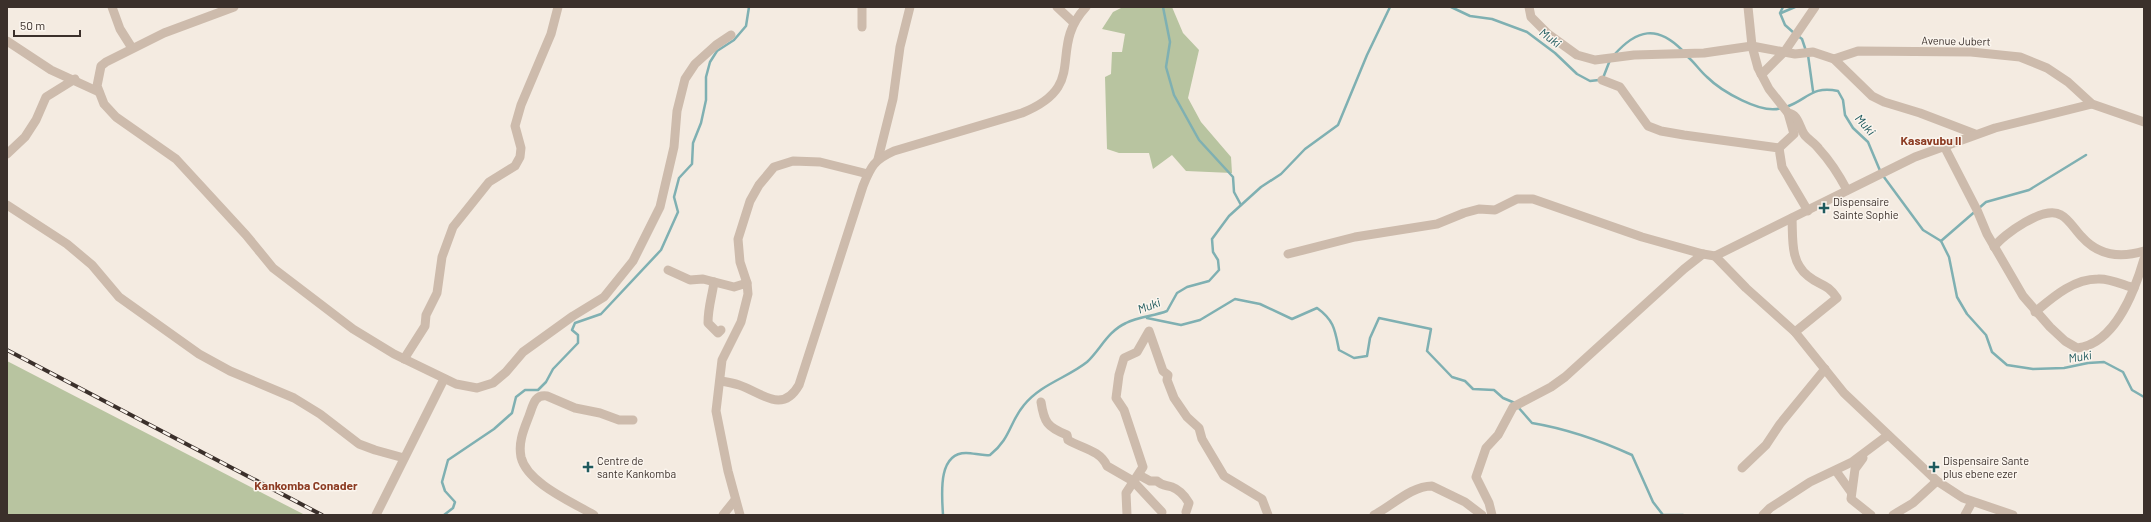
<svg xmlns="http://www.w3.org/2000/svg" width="2151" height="522" font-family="Barlow,sans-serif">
<rect width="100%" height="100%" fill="#f4ebe1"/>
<!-- green -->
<g fill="#b8c4a0">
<polygon points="1123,7 1172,7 1183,33 1199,50 1188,98 1201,122 1231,157 1232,173 1186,171 1172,155 1153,169 1149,153 1119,153 1107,149 1105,77 1111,74 1112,52 1122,52 1125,34 1102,29 1113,12"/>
<polygon points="7,361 305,515 7,515"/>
</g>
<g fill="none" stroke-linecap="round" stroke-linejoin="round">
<!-- stream -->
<g stroke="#7fb0b2" stroke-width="2.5">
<polyline points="1163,7 1170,42 1166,67 1174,95 1199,140 1233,177 1234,192 1241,205"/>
<polyline points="1451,7 1470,16 1492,19 1527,32 1555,53 1577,74 1590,81 1599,80"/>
<polyline points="1783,7 1780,13 1785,25 1794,33"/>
<polyline points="1781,13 1795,7"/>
<polyline points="1798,36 1802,39 1806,51"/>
<path d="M1614,55C1637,29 1657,25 1682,50"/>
<polyline points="1808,55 1813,91"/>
<path d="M1688,57C1695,63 1700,71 1707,77C1721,91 1762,115 1781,108"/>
<polyline points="1603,78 1610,60"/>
<path d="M1786,107C1807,100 1812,85 1838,91L1843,100L1845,115L1853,128L1868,142L1881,173L1923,230L1941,241L1949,257L1957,297L1967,314L1986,335L1992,352L2007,365L2033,369L2064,368L2088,363L2104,362L2123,372L2132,390L2144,397"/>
<polyline points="1941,241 1986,202 2029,190 2086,155"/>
<path d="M1147,318L1181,325L1200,320L1235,299L1260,304L1292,319L1317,308C1334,320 1335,330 1339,350L1354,358L1367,356L1370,338L1379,318L1431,329L1427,351L1452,377L1465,381L1473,389L1494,390L1503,398L1515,403"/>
<path d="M1518,407L1532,423C1568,429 1599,440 1632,455L1653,502L1663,515H1683"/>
<polyline points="444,515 453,508 455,502 445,491 442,482 448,460 494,429 512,413 516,397 525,390 538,390 546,382 553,369 578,343 578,335 572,330 575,323 601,314 661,250 678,212 674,197 679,178 692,164 693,143 701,123 706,100 706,77 710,62 717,51 734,40 746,26 749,7"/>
<path d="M943,515C942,496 937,453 966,453C974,453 982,456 990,455C1011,438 1009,423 1024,405C1041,384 1067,378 1087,362C1100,350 1108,331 1126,323C1138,317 1154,316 1167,311L1177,293L1187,287L1209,281L1219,270L1218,260L1213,252L1212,239L1229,216L1261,187L1281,174L1305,149L1338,125L1367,55L1390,7"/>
</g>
<!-- minor -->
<g stroke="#cdbbac" stroke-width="9">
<polyline points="112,7 120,29 132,48"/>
<polyline points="234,7 164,33 106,62 101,66 97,86 104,104 116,117 176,159 246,235 273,268 353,329 394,354 456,384 477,388 493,383 506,372 523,352 573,316 604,297 633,261 660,207 674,147 677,111 685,79 695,64 716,45 731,35"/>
<polyline points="862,7 862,27"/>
<polyline points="1057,7 1073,22"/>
<polyline points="1529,7 1531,17 1548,34 1577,55 1595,60 1634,55 1704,53 1752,46 1795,54 1813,52 1834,59 1858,51 1971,52 2020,57 2047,68 2068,82 2092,104 2144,122"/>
<polyline points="1748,7 1752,46 1758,68 1769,89 1788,113 1794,134 1779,148"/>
<polyline points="7,41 51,70 99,92"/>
<polyline points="1834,59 1872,96 1884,102 1920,113 1975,134"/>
<polyline points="1761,74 1764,72 1785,51 1815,7"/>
<polyline points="1602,80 1620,87 1648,126 1661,131 1684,135 1779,148 1782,167 1808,211"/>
<path d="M1788,113C1798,114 1799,126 1804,134C1807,139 1815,143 1819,149C1831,162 1839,175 1847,190"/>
<path d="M1944,146L1977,210L1987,234L2023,296L2050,327L2065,341L2077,348C2115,344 2135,290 2144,259"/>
<polyline points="7,154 25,137 36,120 46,97 75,79"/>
<polyline points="878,159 893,99 900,47 910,7"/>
<polyline points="7,205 67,244 92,265 119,297 199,354 230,371 294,398 320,414 359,444 375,450 404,458"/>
<path d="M1792,218C1793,239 1790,262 1808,276C1820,286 1827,283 1837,298L1795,332"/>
<path d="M1994,247C2004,234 2044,205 2061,215C2069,219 2075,230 2082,237C2099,256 2121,258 2144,251"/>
<polyline points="1288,254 1355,237 1437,224 1464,213 1479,209 1495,210 1517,199 1533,199 1642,237 1703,254 1715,256 1915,157 1995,128 2092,104"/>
<polyline points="1715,256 1746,288 1795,332 1844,393 1937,481 1963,498 2013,515"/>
<polyline points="668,270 690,280 703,279 734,287 747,283"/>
<path d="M714,282C712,297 708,307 708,323L718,333L721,330"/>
<path d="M2035,312C2053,297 2073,279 2098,279C2109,278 2123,285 2134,288"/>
<polyline points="404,359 425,326 426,315 437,293 442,257 453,227 489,182 515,166 520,157 521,148 515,126 521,105 551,34 558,7"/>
<path d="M721,381C727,382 733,383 739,385C761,392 782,415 799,385L863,186C871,166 874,160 894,151L1022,113C1091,85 1046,50 1086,7"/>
<path d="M1041,402C1044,422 1047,427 1067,435L1068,440C1081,448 1100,450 1107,466L1133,481L1162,512"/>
<polyline points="1863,458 1855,469 1851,499 1871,515"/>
<polyline points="1742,468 1766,445 1780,424 1825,369"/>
<polyline points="1836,471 1851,492"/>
<path d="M1139,475L1150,481H1157C1162,486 1166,485 1172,487C1180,490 1185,496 1189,503L1186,512"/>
<polyline points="376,515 444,379"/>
<path d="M594,515C572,502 527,483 521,457C518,442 524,429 529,416C533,406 534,394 547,396L575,408L600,413L619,420H633"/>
<polyline points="723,515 735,500"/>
<polyline points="740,515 728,471 716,411 722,360 741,322 748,294 747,283 740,262 738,239 750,201 759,185 774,167 793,161 820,162 868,174"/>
<polyline points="1127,515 1126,493 1143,467 1124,410 1116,398 1119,375 1124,358 1137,352 1149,331 1163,371 1168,375 1167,380 1174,398 1187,417 1199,428 1202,439 1224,476 1262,499 1268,515"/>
<path d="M1374,515C1392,506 1411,486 1432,486L1465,502L1482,515"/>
<polyline points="1492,515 1489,503 1476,477 1486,448 1498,435 1513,407 1551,387 1565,377 1684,269 1703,254"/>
<polyline points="1763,515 1770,508 1810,482 1852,462 1888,435"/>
<polyline points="1893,515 1913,503 1937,481"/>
<polyline points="1965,515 1972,502"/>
</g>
<defs>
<polyline id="rail" points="7,350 322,515"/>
</defs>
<!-- rail casing -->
<use href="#rail" stroke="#3b302b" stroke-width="4"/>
<!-- rail -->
<use href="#rail" stroke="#fbf5ee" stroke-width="2.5" stroke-dasharray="8" stroke-linecap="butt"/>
</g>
<!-- markers -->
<g fill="#1f5a5e" stroke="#fbf5ee" stroke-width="1.5">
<path d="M1822 202h4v4h4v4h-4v4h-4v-4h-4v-4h4z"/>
<path d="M586 461h4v4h4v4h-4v4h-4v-4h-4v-4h4z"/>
<path d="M1932 461h4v4h4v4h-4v4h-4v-4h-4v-4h4z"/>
</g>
<g text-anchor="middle" stroke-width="3" stroke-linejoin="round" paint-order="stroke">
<!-- street labels -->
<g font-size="11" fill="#3b302b" stroke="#fbf5ee">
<text transform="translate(1956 41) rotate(1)" y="4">Avenue Jubert</text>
</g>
<!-- poi labels -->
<g font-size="11" fill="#3b302b" stroke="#fbf5ee" text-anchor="start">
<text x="1833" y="206">Dispensaire<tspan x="1833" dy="13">Sainte Sophie</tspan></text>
<text x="597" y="465">Centre de<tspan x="597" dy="13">sante Kankomba</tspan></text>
<text x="1943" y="465">Dispensaire Sante<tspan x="1943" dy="13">plus ebene ezer</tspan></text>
</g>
<!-- water labels -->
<g font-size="12" font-style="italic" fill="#1f5a5e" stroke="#fbf5ee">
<text transform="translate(1550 38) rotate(37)" y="4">Muki</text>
<text transform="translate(1865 125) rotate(49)" y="4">Muki</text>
<text transform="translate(1149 306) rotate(-20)" y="4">Muki</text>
<text transform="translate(2080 357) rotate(-9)" y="4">Muki</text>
</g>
<!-- neighbourhood labels -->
<g font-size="12" font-weight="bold" fill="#8c3b22" stroke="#fbf5ee">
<text x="1931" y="145">Kasavubu II</text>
<text x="306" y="490">Kankomba Conader</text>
</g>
</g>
<!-- border -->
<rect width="2151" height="522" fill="none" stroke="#3b302b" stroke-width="16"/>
<!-- scale -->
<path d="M14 30v6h66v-6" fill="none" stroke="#3b302b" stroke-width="2"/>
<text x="20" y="30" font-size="12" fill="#3b302b" stroke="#fbf5ee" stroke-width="3" paint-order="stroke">50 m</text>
</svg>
